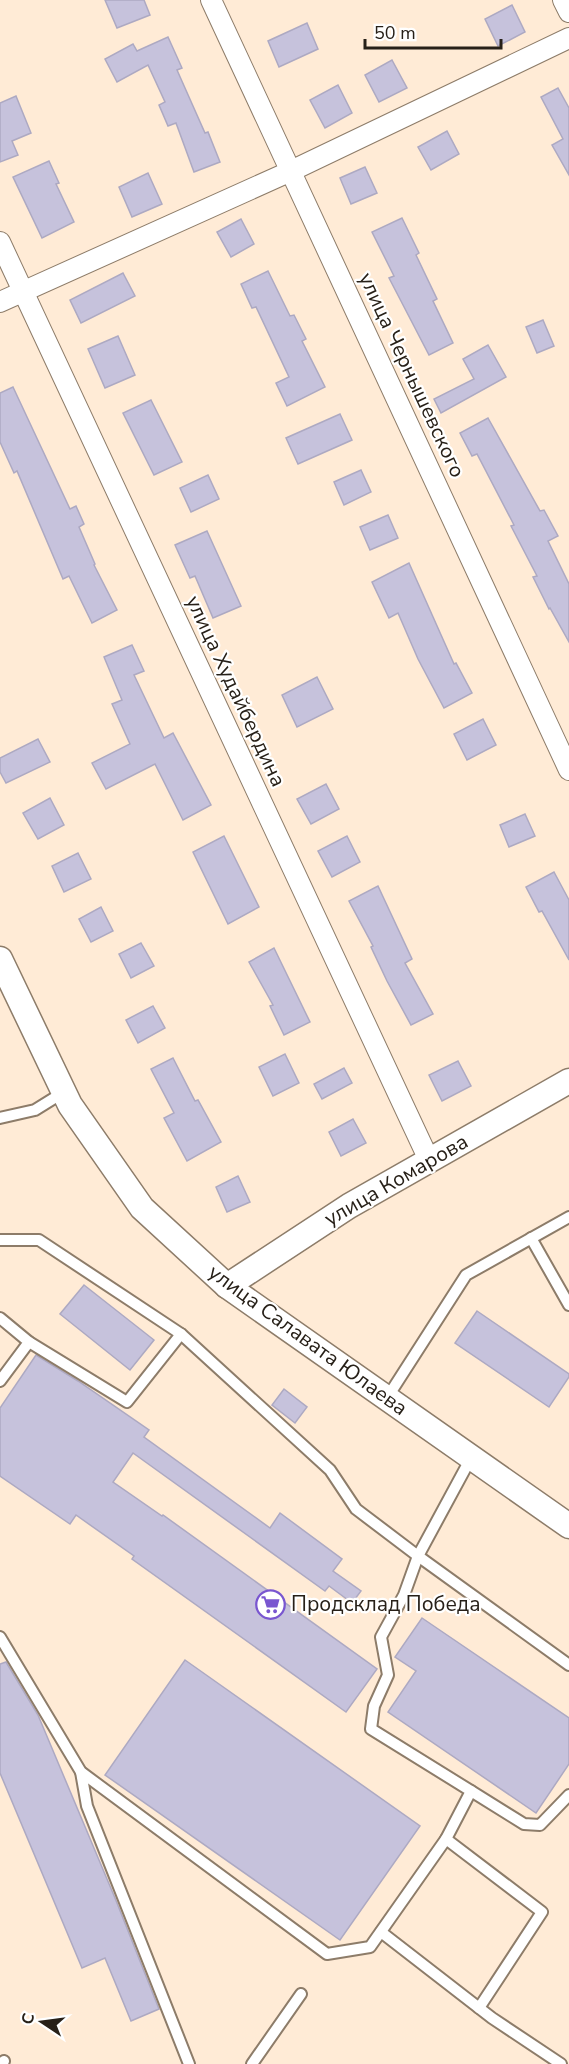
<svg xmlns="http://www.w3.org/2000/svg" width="569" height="2064" font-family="'Nunito Sans',sans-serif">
<rect width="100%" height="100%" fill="#ffebd6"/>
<!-- building -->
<g fill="#c6c2dc" stroke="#ada9c2" stroke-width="1.5">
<polygon points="105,0 144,0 150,15 117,28"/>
<polygon points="512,5 525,32 498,46 485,19"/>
<polygon points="307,23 318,49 279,67 268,41"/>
<polygon points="168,37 182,68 177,70 205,133 208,132 220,162 194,172 176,123 168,126 159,105 165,102 148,65 117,82 105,59 133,44 137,51"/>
<polygon points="392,60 407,88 379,102 365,75"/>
<polygon points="338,85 352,113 325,128 310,100"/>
<polygon points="558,88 569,108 569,175 552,145 563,139 541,97"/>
<polygon points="16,96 31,133 12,141 18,155 0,162 0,103"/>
<polygon points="447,131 459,154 431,170 418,147"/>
<polygon points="49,161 59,183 56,184 74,222 42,238 13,177"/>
<polygon points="365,167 377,193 351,204 340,178"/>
<polygon points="148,173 162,204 132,217 119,187"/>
<polygon points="402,218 419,253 416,255 437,299 433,301 453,343 429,355 389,278 394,276 372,232"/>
<polygon points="241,219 254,244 231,257 217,232"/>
<polygon points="268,271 290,316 294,315 306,339 302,341 325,387 287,406 276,383 289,377 256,307 252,308 241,284"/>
<polygon points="123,273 135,296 81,323 70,300"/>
<polygon points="543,320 554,346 537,353 526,327"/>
<polygon points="118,336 135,375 105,388 88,349"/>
<polygon points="488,345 506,377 441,413 434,399 474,379 463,359"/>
<polygon points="13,387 70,509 76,506 84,524 79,527 95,564 94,565 117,610 92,623 69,576 63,579 17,471 14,473 0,442 0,393"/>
<polygon points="151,400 182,462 154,475 123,413"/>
<polygon points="340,414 352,440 298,464 286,438"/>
<polygon points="488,418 540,511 544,510 558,536 548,541 569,584 569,642 550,608 549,609 533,577 537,576 511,526 514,525 477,454 472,456 460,433"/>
<polygon points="361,470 371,492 344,505 334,482"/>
<polygon points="208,475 219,499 191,512 180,488"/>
<polygon points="388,515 398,538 370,550 360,527"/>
<polygon points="207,531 241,606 213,618 195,576 190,578 175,545"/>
<polygon points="409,563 454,664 456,663 472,693 444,708 418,659 398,613 389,618 372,582"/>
<polygon points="132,645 144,671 134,675 164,738 173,733 211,805 183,820 155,764 106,789 92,763 130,744 112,704 122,700 104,657"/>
<polygon points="317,677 333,709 297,727 282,695"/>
<polygon points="483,719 496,745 467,760 454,734"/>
<polygon points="38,739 50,762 6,783 0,772 0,758"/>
<polygon points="326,784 339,809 311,824 297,799"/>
<polygon points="50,798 64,825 38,839 23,813"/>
<polygon points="525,814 535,836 509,847 500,825"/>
<polygon points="224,836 259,907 228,924 193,852"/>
<polygon points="347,836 360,862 332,877 318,851"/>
<polygon points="78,853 91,879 64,892 52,866"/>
<polygon points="554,872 569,900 569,960 542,911 539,912 526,887"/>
<polygon points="378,886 412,959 405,963 433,1014 411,1025 387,981 371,947 373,946 349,901"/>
<polygon points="101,907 113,931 91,942 79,919"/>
<polygon points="141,943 154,966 131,978 119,954"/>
<polygon points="274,948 310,1022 284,1035 270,1006 273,1005 249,962"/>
<polygon points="153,1006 165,1028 138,1043 126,1020"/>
<polygon points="285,1054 299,1083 273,1096 259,1067"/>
<polygon points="173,1058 195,1101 198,1100 221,1142 187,1161 164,1118 174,1113 151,1069"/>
<polygon points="458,1061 471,1086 442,1101 429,1075"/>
<polygon points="344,1068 352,1083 322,1099 314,1084"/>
<polygon points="353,1119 366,1143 341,1156 329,1132"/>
<polygon points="238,1176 250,1202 227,1212 216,1187"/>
<polygon points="84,1285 154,1340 130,1370 60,1314"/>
<polygon points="477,1311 569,1374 569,1377 549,1407 455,1343"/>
<polygon points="36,1355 78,1381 149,1430 144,1437 270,1528 280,1513 342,1559 333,1571 361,1591 352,1603 329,1586 325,1591 133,1453 113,1482 162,1516 163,1515 377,1669 346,1712 132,1559 134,1556 76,1515 70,1524 0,1476 0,1408"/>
<polygon points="284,1389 307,1407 295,1423 272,1405"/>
<polygon points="422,1618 569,1718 569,1764 536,1813 388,1712 416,1671 395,1657"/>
<polygon points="185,1660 420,1826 340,1940 105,1775"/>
<polygon points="6,1662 38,1715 115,1898 159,2009 131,2021 105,1958 82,1968 0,1773 0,1664"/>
</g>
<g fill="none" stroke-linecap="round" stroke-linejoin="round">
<defs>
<g id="service">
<polyline points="0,1118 35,1110 64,1092"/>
<polyline points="531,1238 569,1305"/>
<polyline points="0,1240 39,1240 181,1334 330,1470 356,1509 418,1556 569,1665"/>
<polyline points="0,1318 29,1342 0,1381"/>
<polyline points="29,1342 127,1402 181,1334"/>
<polyline points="387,1398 466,1275 569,1217"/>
<polyline points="0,1637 81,1772 327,1954 370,1947 446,1839 471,1791 371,1729 374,1706 388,1675 381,1637 404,1595 418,1556 471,1458"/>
<polyline points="81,1772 87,1806 189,2064"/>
<polyline points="471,1791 524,1824 540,1825 569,1795"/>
<polyline points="446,1839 542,1912 479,2008"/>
<polyline points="381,1932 492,2018 561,2064"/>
<polyline points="0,2064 4,2061"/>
<polyline points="252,2064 301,1994"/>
</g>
<g id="minor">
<polyline points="211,0 569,770"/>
<polyline points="563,0 569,12"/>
<polyline points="0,242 429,1160"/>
<polyline points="0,302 291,171 569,38"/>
</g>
<g id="tertiary">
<polyline points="0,959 70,1105 142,1208 227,1286 569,1526"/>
<polyline points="227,1286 349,1206 569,1081"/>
</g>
</defs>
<!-- service casing -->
<use href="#service" stroke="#8d7c69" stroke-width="14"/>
<!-- minor casing -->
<use href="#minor" stroke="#8d7c69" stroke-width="22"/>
<!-- tertiary casing -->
<use href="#tertiary" stroke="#8d7c69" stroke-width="27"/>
<!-- service -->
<use href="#service" stroke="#fff" stroke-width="10"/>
<!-- minor -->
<use href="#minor" stroke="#fff" stroke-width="20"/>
<!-- tertiary -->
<use href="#tertiary" stroke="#fff" stroke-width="24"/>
</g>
<!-- icons -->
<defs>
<symbol id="supermarket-ring" viewBox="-11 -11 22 22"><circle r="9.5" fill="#fff" stroke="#7956d0" stroke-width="1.5"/><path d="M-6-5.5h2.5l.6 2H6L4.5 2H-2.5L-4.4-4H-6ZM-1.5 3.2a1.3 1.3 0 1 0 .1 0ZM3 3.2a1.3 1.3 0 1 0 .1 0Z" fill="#7956d0"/></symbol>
</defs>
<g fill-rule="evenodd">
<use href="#supermarket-ring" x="254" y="1588" width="33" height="33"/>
</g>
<g text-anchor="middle" stroke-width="4.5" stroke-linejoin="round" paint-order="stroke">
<!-- street labels -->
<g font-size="21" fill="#272018" stroke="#fff">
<text transform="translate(412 375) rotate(65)" y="7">улица Чернышевского</text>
<text transform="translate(236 691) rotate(65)" y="7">улица Худайбердина</text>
<text transform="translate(396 1180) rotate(-30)" y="7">улица Комарова</text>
<text transform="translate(308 1340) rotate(36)" y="7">улица Салавата Юлаева</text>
</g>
<!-- poi labels -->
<g font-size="21" fill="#272018" stroke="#fff" text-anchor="start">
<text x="291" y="1611">Продсклад Победа</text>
</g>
</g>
<!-- north arrow -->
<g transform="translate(42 2022) rotate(283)" stroke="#ffffff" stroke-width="4.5" paint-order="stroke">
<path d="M0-4.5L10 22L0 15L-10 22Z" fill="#272018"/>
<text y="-9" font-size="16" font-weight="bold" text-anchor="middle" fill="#272018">С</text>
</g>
<!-- scale -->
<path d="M365 39v9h136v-9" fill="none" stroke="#272018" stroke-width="3"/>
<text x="374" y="39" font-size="18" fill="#272018" stroke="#ffffff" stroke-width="4.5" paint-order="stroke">50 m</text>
</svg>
